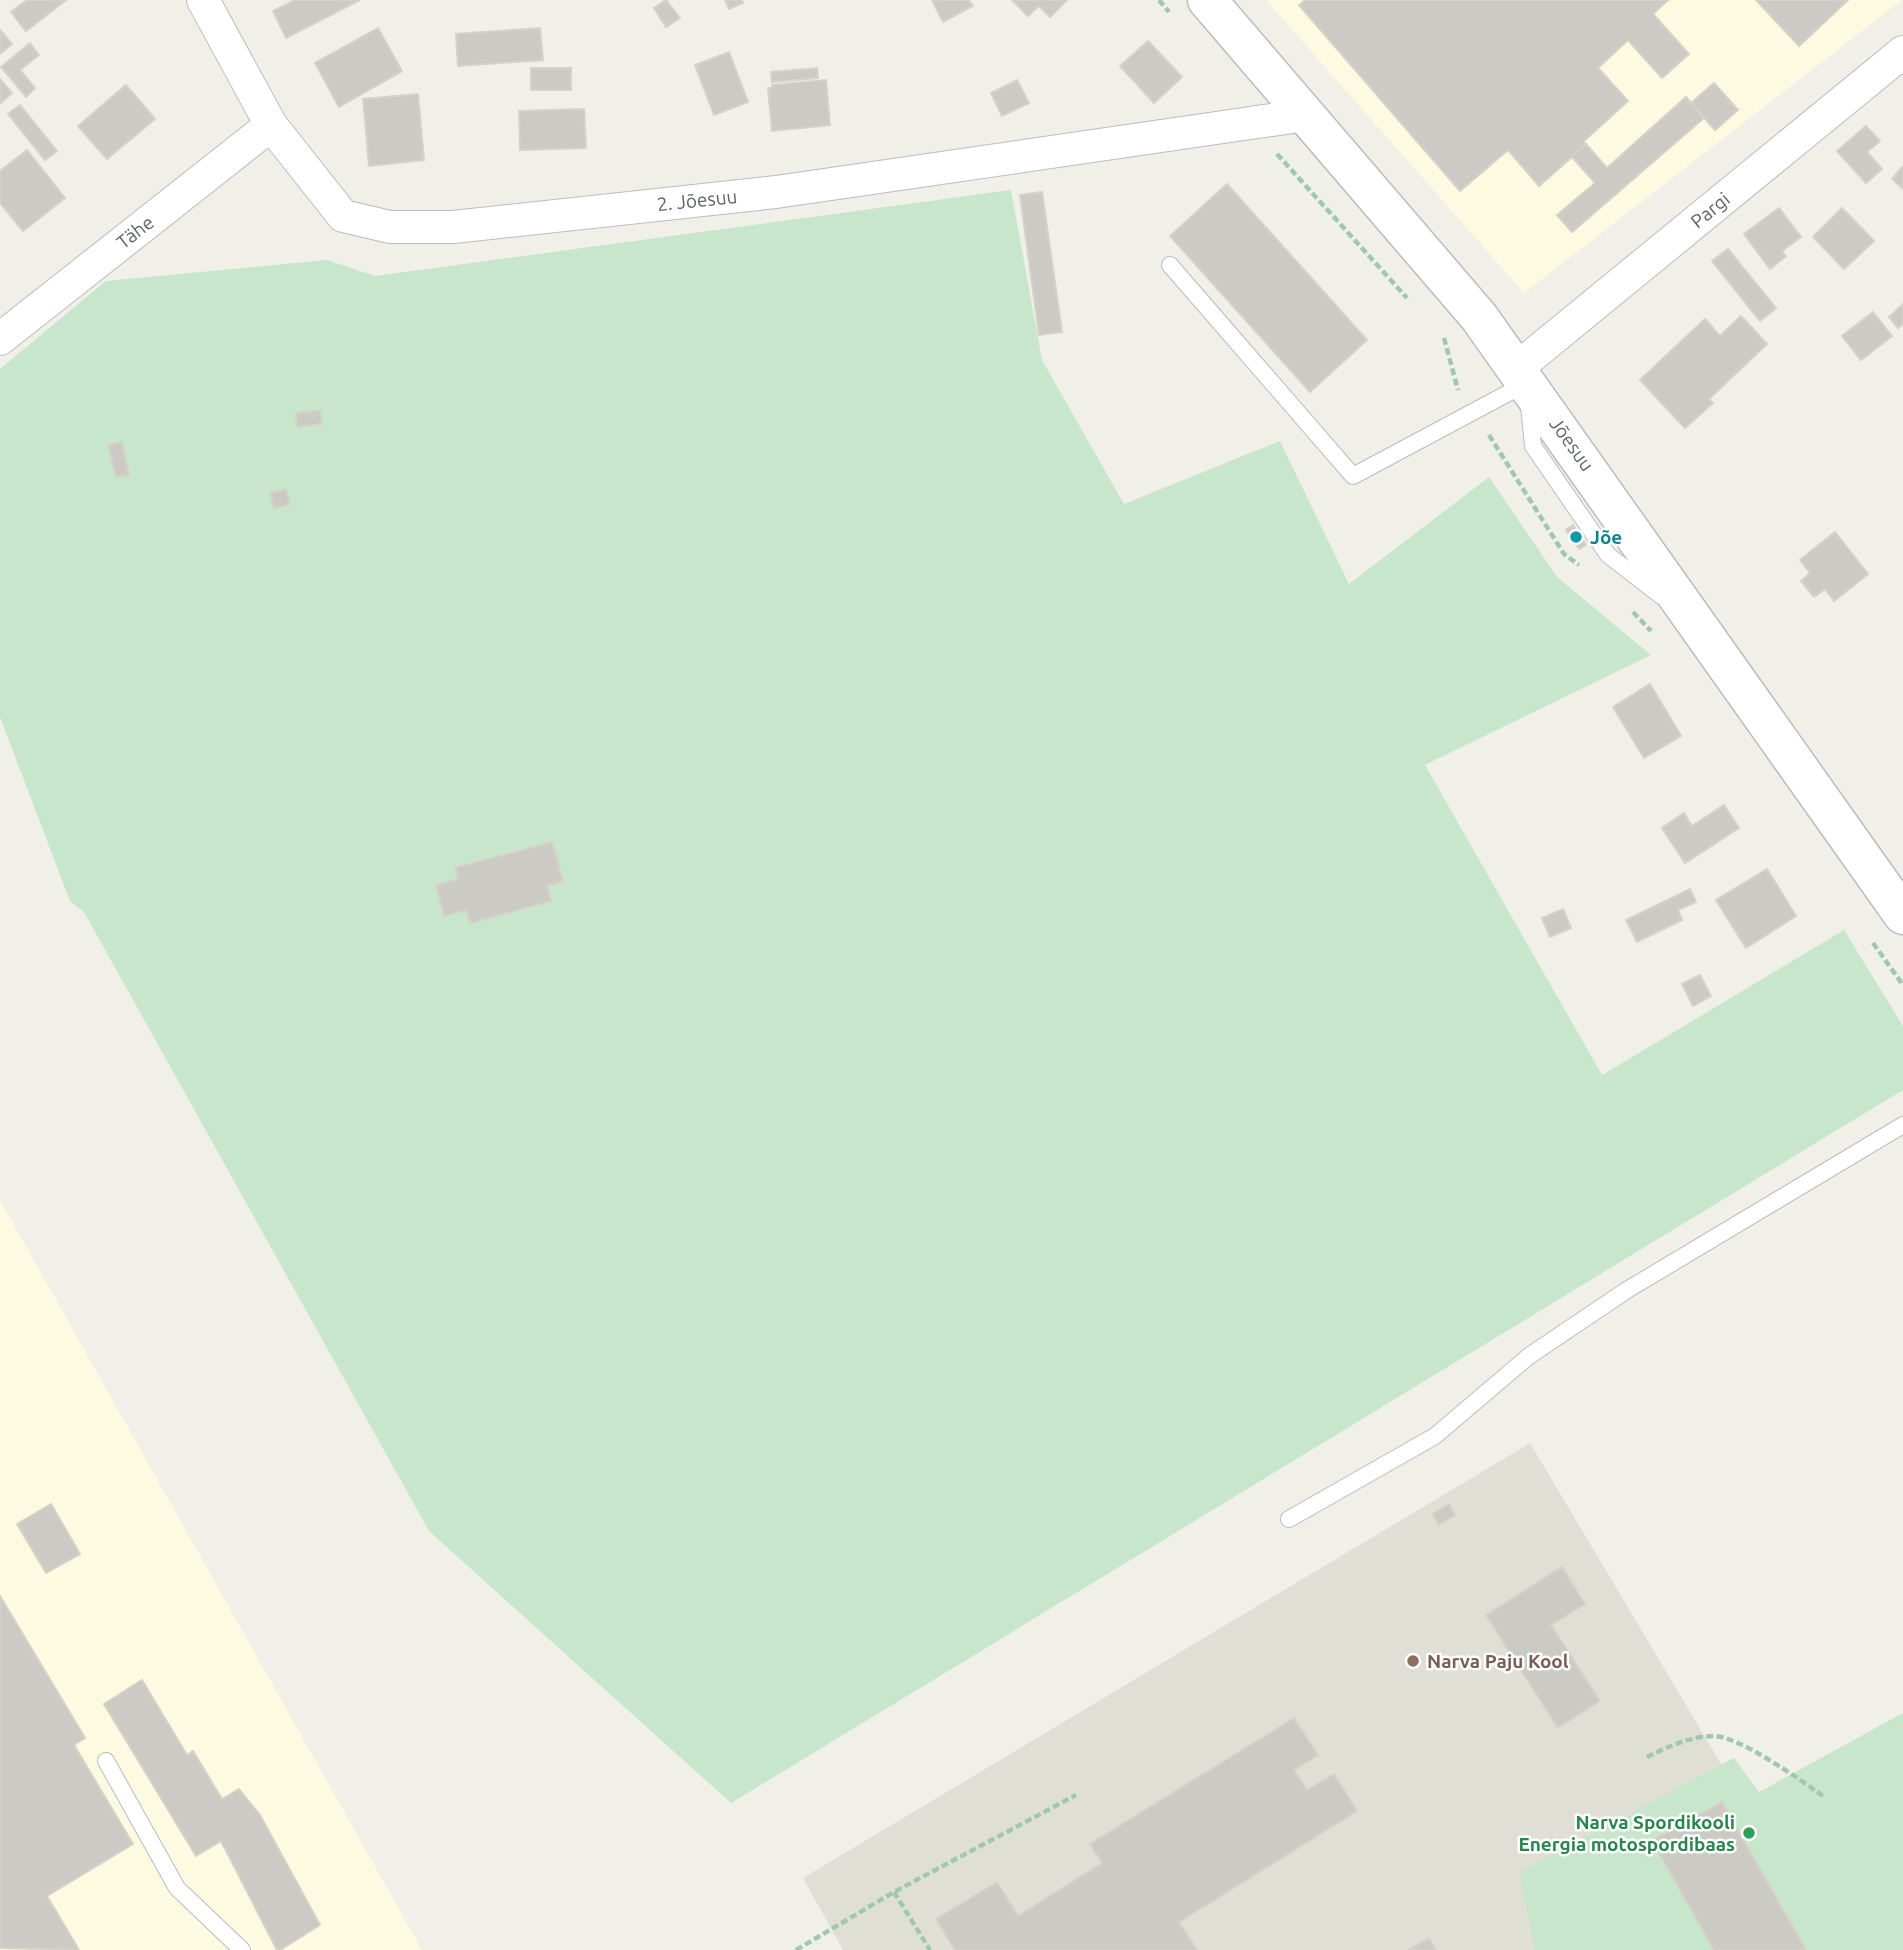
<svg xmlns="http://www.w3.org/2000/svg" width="1903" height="1950" font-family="Ubuntu,sans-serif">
<rect width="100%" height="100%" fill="#f0f0e8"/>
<!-- commercial -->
<g fill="#fcfae1">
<polygon points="1266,0 1902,0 1524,293"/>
<polygon points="0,1200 422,1950 0,1950"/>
</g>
<!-- education -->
<polygon fill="#e0dfd6" points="1530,1443 1832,1950 843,1950 803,1878"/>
<!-- green -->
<g fill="#c7e6cb">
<polygon points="1011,190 1042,360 1124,504 1280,441 1349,584 1489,477 1557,577 1651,655 1425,765 1602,1075 1844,930 1903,1026 1903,1090 731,1803 429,1531 84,912 70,901 0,717 0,369 106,281 327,260 375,276"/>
<polygon points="1903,1713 1903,1950 1535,1950 1519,1873 1734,1758 1759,1792"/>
</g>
<!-- building -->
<g fill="#cccac4" stroke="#d5d2c7" stroke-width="2">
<polygon points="27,0 66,0 26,31 11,12"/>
<polygon points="295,0 360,0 286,38 273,11"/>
<polygon points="666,0 680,18 666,27 654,8"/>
<polygon points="725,0 742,0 743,3 729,9"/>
<polygon points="932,0 969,0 973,6 943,22"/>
<polygon points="1012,0 1067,0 1050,17 1039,6 1028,16"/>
<polygon points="1305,0 1668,0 1653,14 1689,54 1662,78 1628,40 1598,68 1628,101 1583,142 1586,144 1572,157 1539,186 1508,150 1460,191 1299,5"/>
<polygon points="1756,0 1848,0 1799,46"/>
<polygon points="378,28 402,71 339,107 315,63"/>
<polygon points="540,28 543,60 458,66 456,34"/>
<polygon points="0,30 12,44 0,54"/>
<polygon points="1148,41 1182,77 1154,103 1120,66"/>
<polygon points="30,43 39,55 20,70 35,88 26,97 1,67"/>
<polygon points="729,52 748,102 714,115 695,65"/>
<rect x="531" y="68" width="40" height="22"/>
<polygon points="817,68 818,78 772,82 771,72"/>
<polygon points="0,79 12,93 0,104"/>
<polygon points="826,80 830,125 772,131 768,88 772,88 772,85"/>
<polygon points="1017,80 1029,103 1002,116 991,93"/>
<polygon points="1714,83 1738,110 1715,130 1691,103"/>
<polygon points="126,85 155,119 107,159 78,126"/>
<polygon points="418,94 424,160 369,166 363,99"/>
<polygon points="1686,97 1704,118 1572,232 1557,215 1595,183 1572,157 1586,144 1607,168"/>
<polygon points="20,105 57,151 45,160 8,114"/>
<polygon points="584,109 586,148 520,150 519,111"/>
<polygon points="1866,126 1880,141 1867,152 1882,169 1866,183 1837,151"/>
<polygon points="27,150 65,198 23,231 0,203 0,171"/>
<polygon points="1903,166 1903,189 1892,179"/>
<polygon points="1227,184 1367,340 1310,392 1170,236"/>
<polygon points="1042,192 1062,332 1039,335 1020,195"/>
<polygon points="1779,208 1801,237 1782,251 1786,256 1770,269 1744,234"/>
<polygon points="1842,208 1874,241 1844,269 1813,237"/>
<polygon points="1728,249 1776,308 1760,321 1712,261"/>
<polygon points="1903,304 1903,324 1898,328 1889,317"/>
<polygon points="1873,312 1892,336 1861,360 1842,336"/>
<polygon points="1741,316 1767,344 1709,399 1713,403 1685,428 1640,380 1705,319 1720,336"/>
<polygon points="320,410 322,424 297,427 296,413"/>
<polygon points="122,442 129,475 116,477 108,445"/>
<polygon points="286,489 290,504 274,508 270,493"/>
<polygon points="1573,525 1586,545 1579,549 1566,530"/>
<polygon points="1835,532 1868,574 1834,601 1825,589 1814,597 1801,581 1810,573 1800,560"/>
<polygon points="1650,684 1681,736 1644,758 1613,707"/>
<polygon points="1724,805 1739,828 1685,863 1662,828 1684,813 1692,826"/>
<polygon points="552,842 563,881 547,886 551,901 470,923 467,910 444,916 436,885 458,879 455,868"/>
<polygon points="1767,869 1796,916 1746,948 1716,900"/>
<polygon points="1690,889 1696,902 1678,910 1682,920 1637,942 1626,920"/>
<polygon points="1563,909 1571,928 1550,937 1542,918"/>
<polygon points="1700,975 1711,996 1693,1006 1682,984"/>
<polygon points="51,1504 80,1554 46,1573 17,1524"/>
<polygon points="1449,1504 1455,1515 1439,1525 1433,1514"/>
<polygon points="1562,1567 1585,1604 1551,1625 1600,1701 1558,1728 1486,1615"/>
<polygon points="0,1596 85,1738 74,1745 133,1844 47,1896 79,1950 0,1948"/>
<polygon points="142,1680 187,1755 193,1751 222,1799 239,1789 260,1815 320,1925 280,1950 277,1950 221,1841 196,1856 104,1704"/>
<polygon points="1294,1718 1318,1755 1294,1770 1307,1790 1334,1774 1357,1811 1179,1922 1197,1950 955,1950 936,1919 997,1882 1018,1916 1102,1863 1090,1844"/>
<polygon points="1722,1802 1806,1950 1714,1950 1652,1841"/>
<polygon points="1429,1938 1436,1950 1409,1950"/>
</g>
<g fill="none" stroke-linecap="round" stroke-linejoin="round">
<defs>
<g id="service">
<polyline points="1170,265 1353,476 1527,383"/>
<polyline points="1529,405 1533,446 1608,555 1661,596"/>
<polyline points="1289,1519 1435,1436 1529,1356 1627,1290 1903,1125"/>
<polyline points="106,1761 177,1888 242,1950"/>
</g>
<g id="minor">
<polyline points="203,0 271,125 343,216 390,227 453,227 776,192 1306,115"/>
<polyline points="0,339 271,125"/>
<polyline points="1517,368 1903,52"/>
</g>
<polyline id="tertiary" points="1207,0 1479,317 1903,915"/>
</defs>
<!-- service casing -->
<use href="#service" stroke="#babcc0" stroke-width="18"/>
<!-- minor casing -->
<use href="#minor" stroke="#babcc0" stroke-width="34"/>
<!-- tertiary casing -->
<use href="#tertiary" stroke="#babcc0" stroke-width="41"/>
<!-- path -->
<g stroke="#a0c7b0" stroke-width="4.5" stroke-dasharray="7 3.5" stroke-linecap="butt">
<polyline points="1159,0 1169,12"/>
<polyline points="1277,154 1407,298"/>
<polyline points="1444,338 1458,390"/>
<polyline points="1489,435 1564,554 1579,565"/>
<polyline points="1633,612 1651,631"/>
<polyline points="1873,943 1903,985"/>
<path d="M1647,1757C1667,1747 1691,1736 1714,1736C1739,1736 1802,1781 1823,1796"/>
<polyline points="894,1892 930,1950"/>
<polyline points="796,1950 894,1892 1076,1795"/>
</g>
<!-- service -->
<use href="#service" stroke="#fff" stroke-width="16"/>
<!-- minor -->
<use href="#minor" stroke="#fff" stroke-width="32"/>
<!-- tertiary -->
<use href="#tertiary" stroke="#fff" stroke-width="38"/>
</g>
<!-- markers -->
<circle fill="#0f9aa8" stroke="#fff" stroke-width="2.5" cx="1576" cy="537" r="7"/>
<circle fill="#8d6e63" stroke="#fff" stroke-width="2.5" cx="1413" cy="1661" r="7"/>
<circle fill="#2e9e5b" stroke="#fff" stroke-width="2.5" cx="1749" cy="1833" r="7"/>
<g text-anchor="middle" stroke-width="5" stroke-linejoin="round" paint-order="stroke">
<!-- street labels -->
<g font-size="19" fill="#5f6267" stroke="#fff">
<text transform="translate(697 200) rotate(-6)" y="7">2. Jõesuu</text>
<text transform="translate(1710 210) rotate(-39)" y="7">Pargi</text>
<text transform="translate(135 232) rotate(-38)" y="7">Tähe</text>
<text transform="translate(1572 444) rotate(54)" y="7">Jõesuu</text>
</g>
<!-- culture labels -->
<g font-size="19" font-weight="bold" fill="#0d838f" stroke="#fff" text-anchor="start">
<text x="1590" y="544">Jõe</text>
</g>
<!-- education labels -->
<g font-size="19" font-weight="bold" fill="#785e54" stroke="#fff" text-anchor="start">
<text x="1427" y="1668">Narva Paju Kool</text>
</g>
<!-- leisure labels -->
<g font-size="19" font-weight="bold" fill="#27864d" stroke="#fff" text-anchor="end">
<text x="1735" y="1829">Narva Spordikooli<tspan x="1735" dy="22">Energia motospordibaas</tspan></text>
</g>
</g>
</svg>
